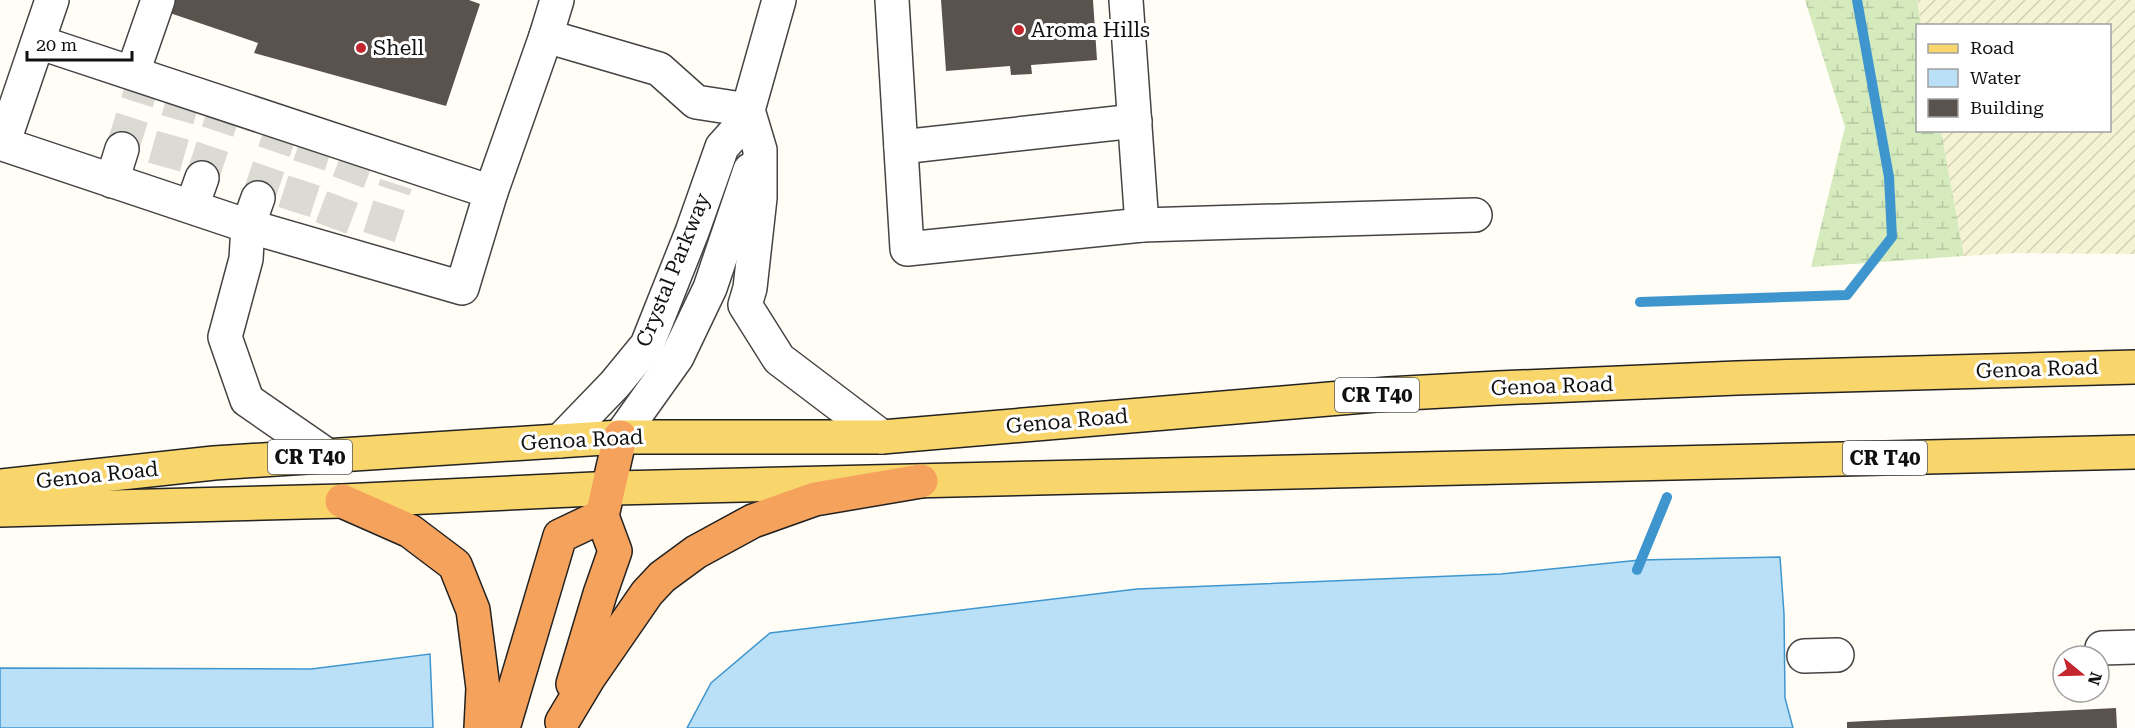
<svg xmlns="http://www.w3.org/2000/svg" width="2135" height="728" font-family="'Roboto Serif',serif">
<defs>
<pattern id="farmland-furrows" width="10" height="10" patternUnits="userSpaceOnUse" patternTransform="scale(1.5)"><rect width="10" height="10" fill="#f6f3d4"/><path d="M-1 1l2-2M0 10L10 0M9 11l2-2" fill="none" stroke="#d2cfb5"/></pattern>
<pattern id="wetland-marsh" width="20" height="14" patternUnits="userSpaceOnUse" patternTransform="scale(1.5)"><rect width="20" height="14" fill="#d5ebbd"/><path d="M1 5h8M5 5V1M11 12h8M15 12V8" fill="none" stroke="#b6c8a1"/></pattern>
</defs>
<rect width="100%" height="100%" fill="#fffdf5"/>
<!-- farmland -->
<polygon fill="url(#farmland-furrows)" points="1917,0 2135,0 2135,254 2014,253 1964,256 1941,131 2110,130 2110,26 1921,25"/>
<!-- wetland -->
<polygon fill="url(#wetland-marsh)" points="1805,0 1917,0 1921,25 1918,26 1918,130 1941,131 1964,256 1811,267 1845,127"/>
<!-- water -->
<g fill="#b9e0f7" stroke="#3f96cf" stroke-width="1.5">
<polygon points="1780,557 1784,614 1785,698 1793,728 687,728 711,683 770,633 1137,589 1501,574 1640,560"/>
<polygon points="430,654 433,728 0,728 0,668 311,669"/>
</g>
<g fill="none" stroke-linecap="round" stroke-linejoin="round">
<!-- stream -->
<g stroke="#3f96cf" stroke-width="10">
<polyline points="1640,302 1847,295 1892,237 1889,177 1857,0"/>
<polyline points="1637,570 1667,497"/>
</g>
</g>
<!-- building -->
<g fill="#5a524d">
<polygon points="167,0 469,0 480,4 446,106 254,53 258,43 164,11"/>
<polygon points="941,0 1093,0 1097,60 1031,65 1032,74 1011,75 1010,66 946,71"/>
<polygon points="2116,708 2117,728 1847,728 1847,722"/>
</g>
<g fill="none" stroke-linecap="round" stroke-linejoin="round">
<!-- minor-tunnel -->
<g stroke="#dbdad3" stroke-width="33" stroke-dasharray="33 16" stroke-linecap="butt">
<polyline points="122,149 140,93"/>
<polyline points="164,167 181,107"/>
<polyline points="202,178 222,118"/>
<polyline points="258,198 279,137"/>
<polyline points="294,212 314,150"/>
<polyline points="331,228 355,164"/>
<polyline points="379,237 396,184"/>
</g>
<defs>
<g id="minor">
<polyline points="52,0 3,144 248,226 462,288 491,192 546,36 557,0"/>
<polyline points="779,0 748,110 760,150 760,198 750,288 745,305 779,359 882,437"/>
<polyline points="892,0 907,249 1142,225 1475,215"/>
<polyline points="1126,0 1142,225"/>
<polyline points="546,36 659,69 696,102 748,110"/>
<polyline points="38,42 491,192"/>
<polyline points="133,72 158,0"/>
<polyline points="901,147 1135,121"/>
<polyline points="112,181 122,149"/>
<polyline points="258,198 248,226 246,259 225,337 247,400 328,456"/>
<polyline points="192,206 202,178"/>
<polyline points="620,437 677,357 710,288 750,170"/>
<polyline points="560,441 615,384 647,345 692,232 722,147 749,117"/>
<polyline points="2102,648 2135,647"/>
<polyline points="1804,656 1837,655"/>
</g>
<g id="major">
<polyline points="0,486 214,463 620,437 882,437 1388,394 1498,388 1737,378 2135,367"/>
<polyline points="0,510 342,501 615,488 2135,452"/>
</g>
<g id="highway">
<polyline points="342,501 410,531 455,565 473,610 483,688 481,728"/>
<polyline points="573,684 600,594 615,551 602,516 620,437"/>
<polyline points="562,722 589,677 647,593 662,577 696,552 753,521 815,499 921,481"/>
<polyline points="503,728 560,536 602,516"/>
</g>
</defs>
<!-- minor casing -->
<use href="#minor" stroke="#444" stroke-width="36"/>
<!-- major casing -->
<use href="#major" stroke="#222" stroke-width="36"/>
<!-- highway casing -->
<use href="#highway" stroke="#222" stroke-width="36"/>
<!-- minor -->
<use href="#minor" stroke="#fff" stroke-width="33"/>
<!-- major -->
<use href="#major" stroke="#f9d66b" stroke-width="33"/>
<!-- highway -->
<use href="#highway" stroke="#f5a25d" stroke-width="33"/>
</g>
<!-- markers -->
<g fill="#c4262e" stroke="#fff" stroke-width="2">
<circle cx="1019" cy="30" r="6"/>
<circle cx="361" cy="48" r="6"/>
</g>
<g text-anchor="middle" stroke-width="6" stroke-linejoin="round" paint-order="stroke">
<!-- shield labels -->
<g fill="#fff" stroke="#585858" stroke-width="1.5">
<rect x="1335" y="378" width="84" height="34" rx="4.5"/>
<rect x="268" y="440" width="84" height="34" rx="4.5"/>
<rect x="1843" y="441" width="84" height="34" rx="4.5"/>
</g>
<g font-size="20" font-weight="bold" fill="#111">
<text x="1377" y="402">CR T40</text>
<text x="310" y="464">CR T40</text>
<text x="1885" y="465">CR T40</text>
</g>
<!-- poi labels -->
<g font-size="21" fill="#111" stroke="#fff" text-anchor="start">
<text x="1031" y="37">Aroma Hills</text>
<text x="373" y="55">Shell</text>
</g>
<!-- street labels -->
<g font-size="21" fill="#111" stroke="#fff">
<text transform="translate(673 270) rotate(-68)" y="7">Crystal Parkway</text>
<text transform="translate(2037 369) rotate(-2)" y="7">Genoa Road</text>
<text transform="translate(1552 386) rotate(-2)" y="7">Genoa Road</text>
<text transform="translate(1067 421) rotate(-5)" y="7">Genoa Road</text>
<text transform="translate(582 440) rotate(-3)" y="7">Genoa Road</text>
<text transform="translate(97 475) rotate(-6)" y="7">Genoa Road</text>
</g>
</g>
<!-- legend -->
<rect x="1916" y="24" width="195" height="108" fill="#ffffff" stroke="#a0a0a0" stroke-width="1.5"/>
<rect x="1928" y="44" width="30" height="9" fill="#f9d66b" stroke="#a0a0a0" stroke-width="1.5"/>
<text x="1970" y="54" font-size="18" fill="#111111">Road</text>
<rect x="1928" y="69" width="30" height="18" fill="#b9e0f7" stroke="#a0a0a0" stroke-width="1.5"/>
<text x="1970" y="84" font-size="18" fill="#111111">Water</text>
<rect x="1928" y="99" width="30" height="18" fill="#5a524d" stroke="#a0a0a0" stroke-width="1.5"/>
<text x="1970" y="114" font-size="18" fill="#111111">Building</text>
<!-- north arrow -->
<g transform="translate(2081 674) rotate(109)"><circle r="28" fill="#ffffff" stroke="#a0a0a0" stroke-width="1.5"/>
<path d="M0-4.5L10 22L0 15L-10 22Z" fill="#c4262e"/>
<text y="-9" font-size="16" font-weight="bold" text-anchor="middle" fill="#111111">N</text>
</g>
<!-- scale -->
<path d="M27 51v9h105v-9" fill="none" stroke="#111111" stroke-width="3"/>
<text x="36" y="51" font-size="18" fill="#111111" stroke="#ffffff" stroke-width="4.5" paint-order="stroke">20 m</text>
</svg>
